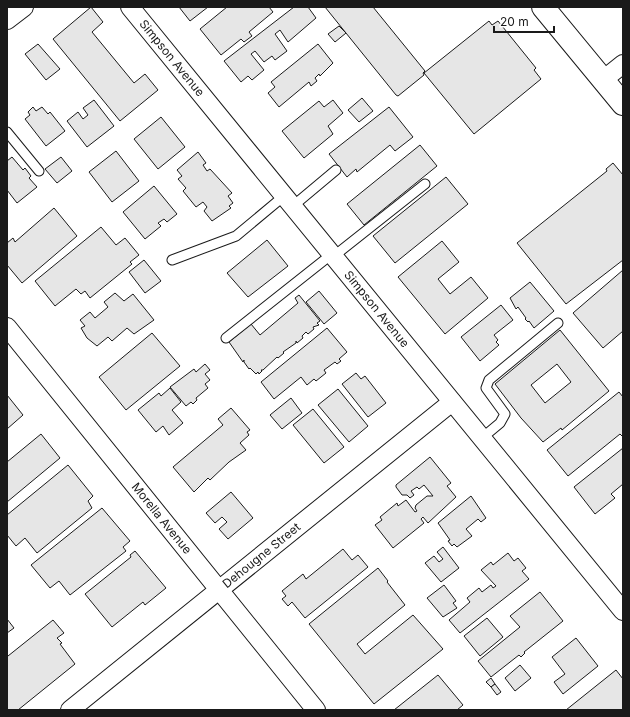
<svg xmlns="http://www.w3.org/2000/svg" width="630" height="717" font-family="Inter,sans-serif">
<rect width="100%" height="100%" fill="#fff"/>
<!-- building -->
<g fill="#e6e6e6" stroke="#1a1a1a" fill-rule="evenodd">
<polygon points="91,7 103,22 92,32 134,83 145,74 158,90 120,121 53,39"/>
<polygon points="179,7 208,7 190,21"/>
<polygon points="227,7 269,7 273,12 249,32 252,36 244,42 241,39 221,55 200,29"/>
<polygon points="294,7 308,7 316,18 288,42 280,30 275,34 287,51 275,60 272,56 264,62 255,51 251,54 264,70 252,80 248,76 241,82 224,61"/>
<polygon points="325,7 373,7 425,71 423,73 424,75 398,96 396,95"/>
<polygon points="489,21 492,25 498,21 536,68 534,70 541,79 474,134 424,73"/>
<polygon points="339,26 346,33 335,42 328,34"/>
<polygon points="38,44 60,69 46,80 25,54"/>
<polygon points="318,44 333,63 320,76 319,74 315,78 317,81 311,86 309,82 279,107 268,93 275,87 271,82"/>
<polygon points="362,98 373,111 359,122 348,110"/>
<polygon points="94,100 114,126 87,147 67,121 78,112 83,119 88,115 83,108"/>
<polygon points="333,100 343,113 328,126 333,134 304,158 282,131 319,101 324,107"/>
<polygon points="33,107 36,111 42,107 48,114 50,112 65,131 46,146 25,119 30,115 28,112"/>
<polygon points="389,107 413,137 395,151 390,145 357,172 356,169 347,177 329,154"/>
<polygon points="161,117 185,147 158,169 134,139"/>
<polygon points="420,145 437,166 364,225 347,204"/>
<polygon points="116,151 139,181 112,202 89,172"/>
<polygon points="198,152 206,163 203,165 207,171 210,169 232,193 228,196 233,203 229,206 231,208 212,221 204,211 207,207 203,202 196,207 183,191 186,188 178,179 182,176 177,170"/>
<polygon points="12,157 23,170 25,168 31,176 29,178 37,187 17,203 7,190 7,161"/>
<polygon points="61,157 72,171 57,183 45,169"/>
<polygon points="613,163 623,175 623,260 566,304 517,243 607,171 606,169"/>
<polygon points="446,177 468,204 395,263 373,236"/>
<polygon points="154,186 177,214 167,222 164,219 158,223 161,226 145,239 123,212"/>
<polygon points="54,208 77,236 22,283 7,265 7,243 13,238 15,242"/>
<polygon points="101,227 116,245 125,238 139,255 130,262 132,264 90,298 85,291 81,294 76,289 55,306 35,281"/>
<polygon points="267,240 288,266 248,297 227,273"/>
<polygon points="442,241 459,262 438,279 450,294 471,277 488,298 445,334 398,277"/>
<polygon points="144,260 161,281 145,293 129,272"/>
<polygon points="623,270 623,331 603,348 573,313"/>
<polygon points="530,282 554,311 534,328 529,321 528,322 525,319 526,318 518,307 516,309 510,298"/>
<polygon points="319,291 337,313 324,324 306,302"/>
<polygon points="115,293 124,301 133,294 154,320 134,334 127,328 112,341 108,337 97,346 87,338 81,328 85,326 80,320 90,312 95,318 108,307 104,302"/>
<polygon points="299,295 320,321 317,323 319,325 313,327 314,329 308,334 306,332 302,336 303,338 297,343 296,341 296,343 283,352 284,353 278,358 277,357 263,370 261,370 262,371 259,374 258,372 256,374 250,368 249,369 244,362 244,360 243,362 229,342 251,324 260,335 298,303 295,298"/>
<polygon points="501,305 513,320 494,335 498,340 496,342 499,345 480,361 461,337"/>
<polygon points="327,328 347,352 339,359 341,361 337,364 335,362 324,370 326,373 316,381 314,379 307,385 301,377 274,399 261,382"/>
<path d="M560,330L609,391L562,430L561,428L543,442L521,418L495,384ZM557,364L571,382L545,403L531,385Z"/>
<polygon points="152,333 180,366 126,410 99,377"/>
<polygon points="205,364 210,370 205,374 210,380 205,384 208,388 196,398 197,400 193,404 191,402 186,406 170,387 194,369 196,372"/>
<polygon points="356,373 361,379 365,376 386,403 368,417 342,384"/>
<polygon points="170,388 181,402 172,410 183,423 169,435 163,426 156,432 138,410 159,393 161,396"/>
<polygon points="338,389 368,426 349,442 318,405"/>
<polygon points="619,392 623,397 623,437 620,434 568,476 547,450"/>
<polygon points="7,395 23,415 7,429"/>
<polygon points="291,398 302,413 282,429 270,415"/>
<polygon points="231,408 250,430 247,432 249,435 240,443 246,450 229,462 210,480 208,478 194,492 173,467 223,425 218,419"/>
<polygon points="313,409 344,447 324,463 293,425"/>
<polygon points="41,434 60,458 7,502 7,462"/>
<polygon points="623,448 623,484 611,494 615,498 595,514 574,487"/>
<polygon points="430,457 451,483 447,486 456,497 428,523 423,517 421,519 424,523 393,548 375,525 382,520 380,517 397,503 398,506 406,500 415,512 417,511 415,508 416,505 427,496 433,496 424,485 419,489 417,487 411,491 414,495 410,498 407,495 402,495 396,487 396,485"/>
<polygon points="68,465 93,496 88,501 92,508 37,553 25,538 16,546 7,535 7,515"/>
<polygon points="231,492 253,518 228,539 219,529 227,522 222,517 215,523 206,513"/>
<polygon points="471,496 486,518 481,522 478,519 466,529 472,536 457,547 454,544 452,546 448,541 450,540 438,523"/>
<polygon points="102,508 130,541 123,547 126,551 70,595 59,581 50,588 31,565"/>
<polygon points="443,547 459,568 441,582 425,563 434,556 439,562 443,559 437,552"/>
<polygon points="343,549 352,560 358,555 368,567 305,618 292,602 288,606 282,599 286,596 282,591 303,574 306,579"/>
<polygon points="135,551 166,588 145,605 143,602 112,627 85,594 131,557 130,555"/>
<polygon points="508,553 514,561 518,558 526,568 522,571 529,579 460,633 449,620 470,602 467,598 479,588 482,592 491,585 493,588 496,586 481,570 491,562 493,565"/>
<polygon points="378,568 388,581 387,582 405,605 357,644 365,654 413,615 443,649 374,704 309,624"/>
<polygon points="444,585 456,601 453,603 457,608 443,617 427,598"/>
<polygon points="540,592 563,621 524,652 525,653 521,657 519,655 491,677 478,661 520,627 510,616"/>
<polygon points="487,618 503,637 480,656 464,636"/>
<polygon points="7,619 14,628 7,633"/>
<polygon points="53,620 64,633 57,638 62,643 60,644 75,664 18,710 7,710 7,655 8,656"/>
<polygon points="576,638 598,666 563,694 554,682 565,674 552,657"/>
<polygon points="520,665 531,678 515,691 505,678"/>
<polygon points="616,670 623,679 623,710 566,710"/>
<polygon points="438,675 463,705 457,710 394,710"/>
<polygon points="491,678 495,684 491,687 486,682"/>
<polygon points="495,684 501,692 497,695 491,687"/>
</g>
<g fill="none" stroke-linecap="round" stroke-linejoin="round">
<defs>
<g id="lane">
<polyline points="7,132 39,171"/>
<polyline points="293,206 336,170"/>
<polyline points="334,256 425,184"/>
<polyline points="172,260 236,236 284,196"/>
<polyline points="226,338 332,254"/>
<polyline points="482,438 500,423 505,414 486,388 489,380 558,323"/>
</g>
<g id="street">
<path id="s1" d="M130,7L623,611"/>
<polyline points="7,20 24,7"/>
<polyline points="603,80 623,64"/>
<path id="s2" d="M7,327L316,710"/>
<path id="s3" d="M70,710L452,402"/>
</g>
<polyline id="primary" points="543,7 623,104"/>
</defs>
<!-- lane casing -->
<use href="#lane" stroke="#1a1a1a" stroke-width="11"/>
<!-- street casing -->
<use href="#street" stroke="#1a1a1a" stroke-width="20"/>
<!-- primary casing -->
<use href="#primary" stroke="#1a1a1a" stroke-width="24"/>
<!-- lane -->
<use href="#lane" stroke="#fff" stroke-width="9"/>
<!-- street -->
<use href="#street" stroke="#fff" stroke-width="18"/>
<!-- primary -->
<use href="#primary" stroke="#fff" stroke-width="22"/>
</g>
<g text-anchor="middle" stroke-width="3" stroke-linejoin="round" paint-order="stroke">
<!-- street labels -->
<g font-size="12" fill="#1a1a1a" stroke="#fff">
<text dy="4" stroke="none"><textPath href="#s1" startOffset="66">Simpson Avenue</textPath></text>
<text dy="4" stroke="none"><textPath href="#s1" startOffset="390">Simpson Avenue</textPath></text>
<text dy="4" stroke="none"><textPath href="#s2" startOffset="246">Morella Avenue</textPath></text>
<text dy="4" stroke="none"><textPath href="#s3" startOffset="246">Dehougne Street</textPath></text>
</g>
</g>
<!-- border -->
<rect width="630" height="717" fill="none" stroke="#1a1a1a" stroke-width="16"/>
<!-- scale -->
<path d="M494 26v6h60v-6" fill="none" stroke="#1a1a1a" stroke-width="2"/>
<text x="500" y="26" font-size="12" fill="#1a1a1a" stroke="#ffffff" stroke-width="3" paint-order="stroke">20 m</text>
</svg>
